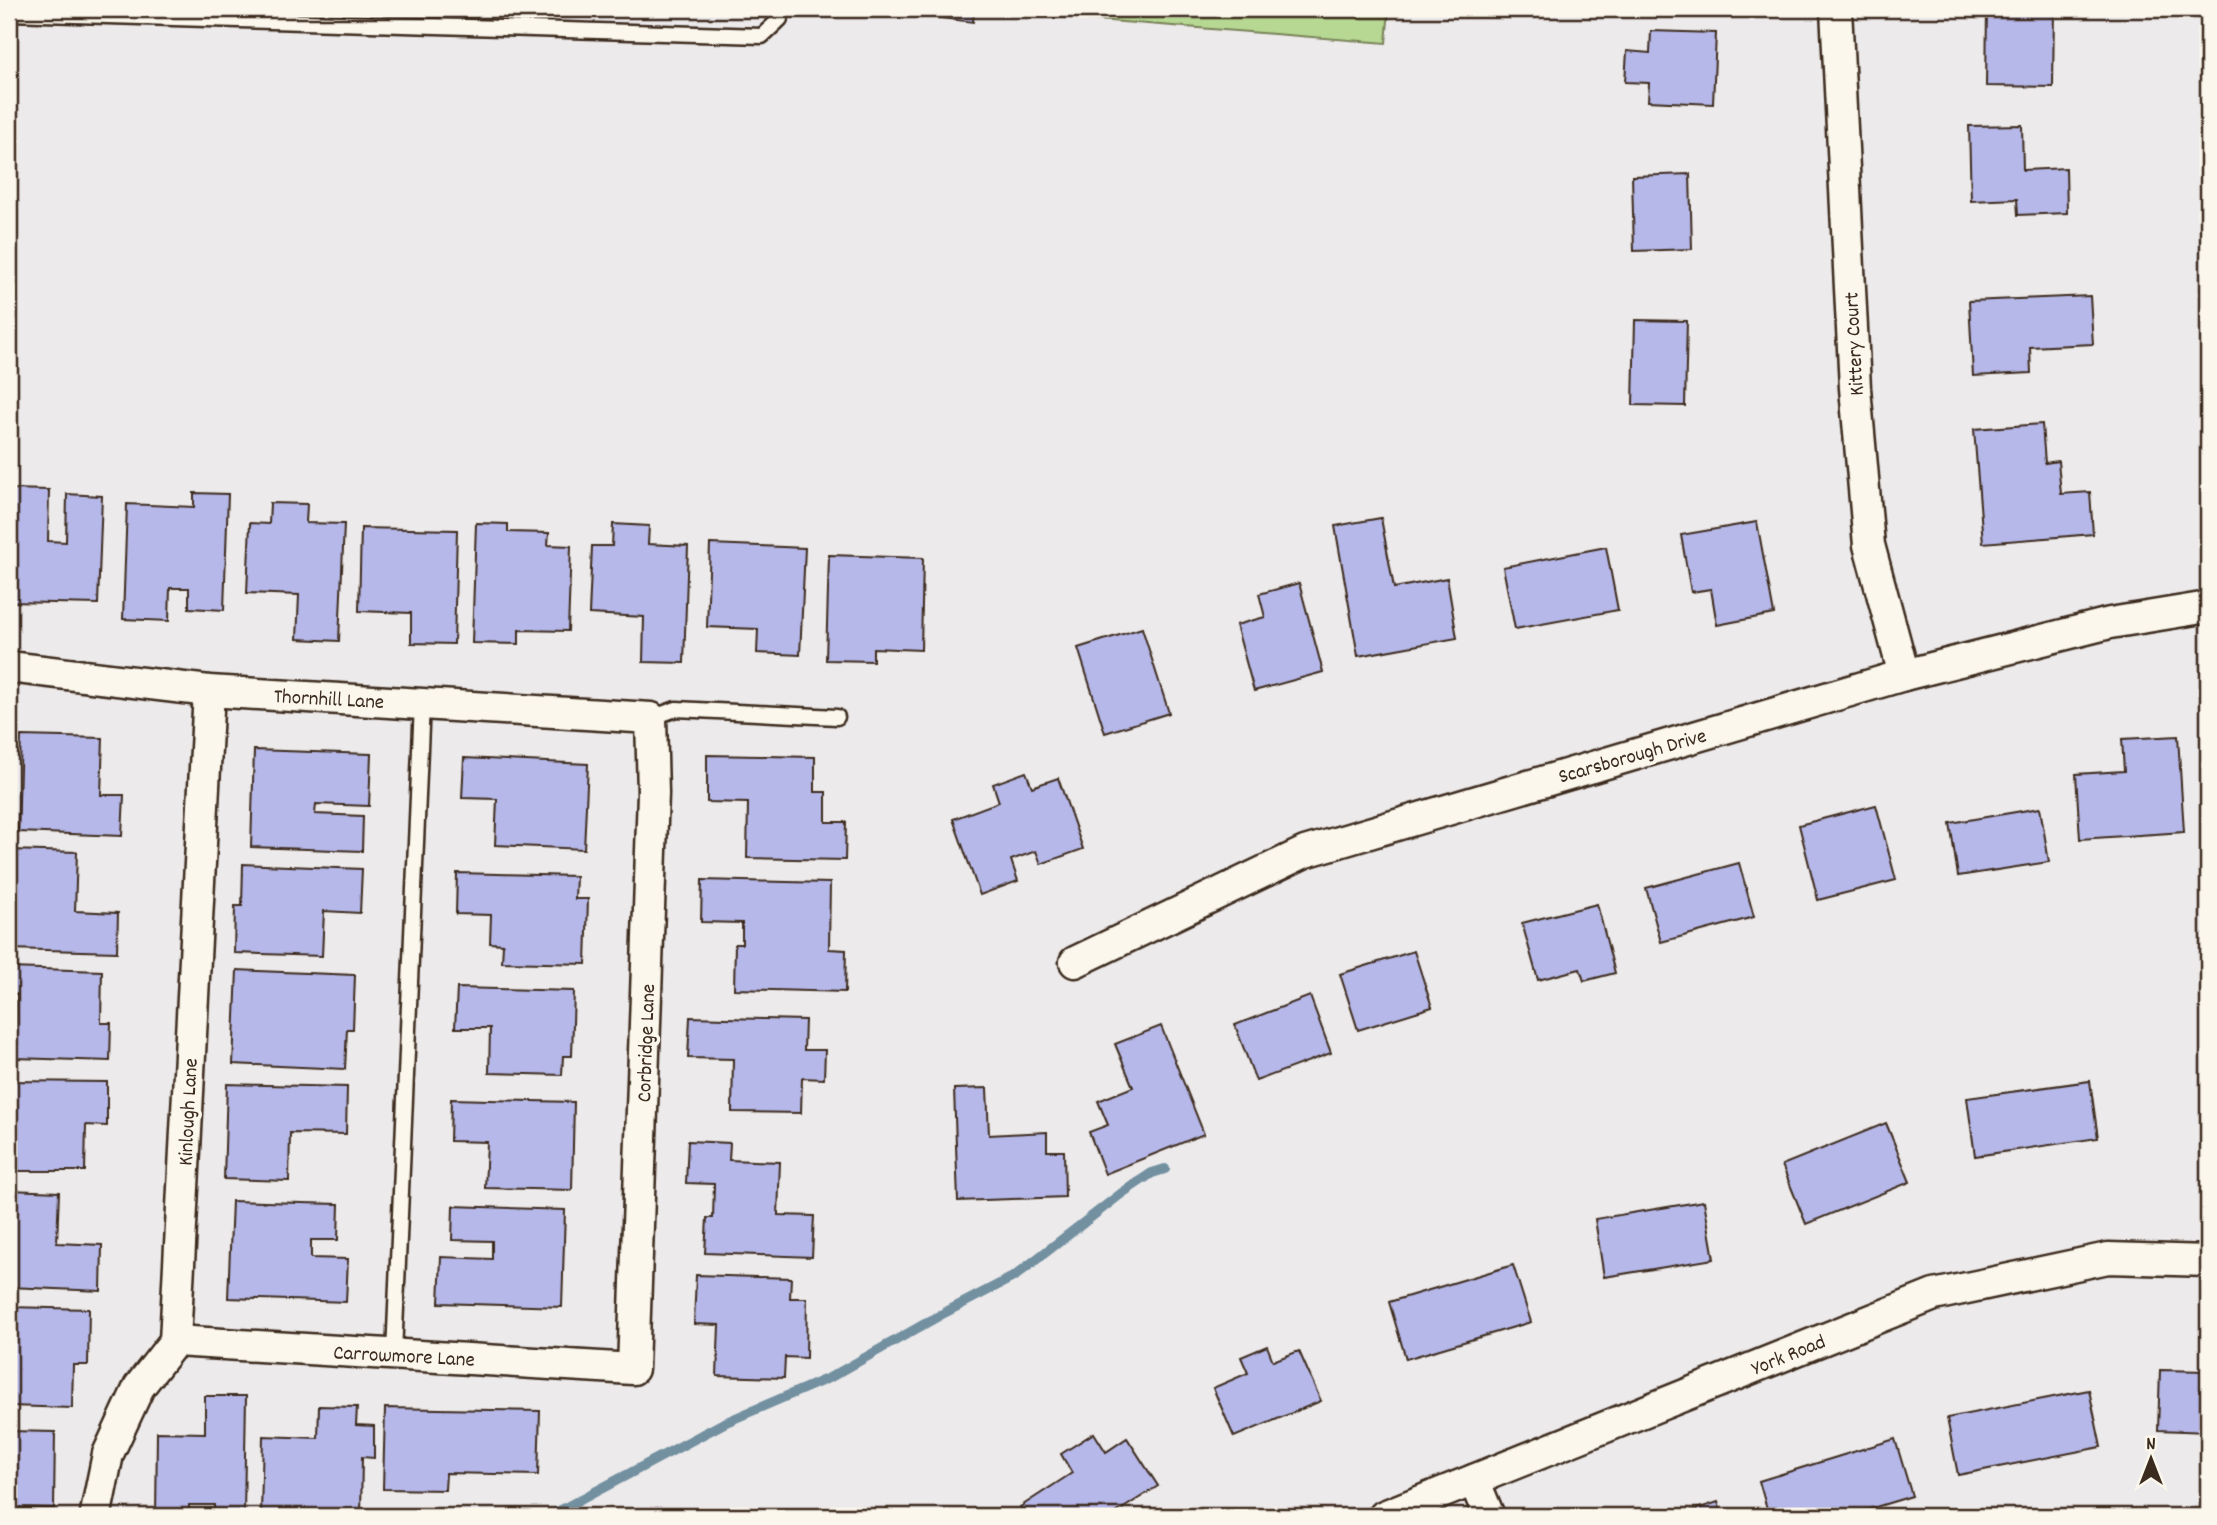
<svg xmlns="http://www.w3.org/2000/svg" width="2217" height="1525" font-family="Dekko,sans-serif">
<rect width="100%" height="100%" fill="#edeaeb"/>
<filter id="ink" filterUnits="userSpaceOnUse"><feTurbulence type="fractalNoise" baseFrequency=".0143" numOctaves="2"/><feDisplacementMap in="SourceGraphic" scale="14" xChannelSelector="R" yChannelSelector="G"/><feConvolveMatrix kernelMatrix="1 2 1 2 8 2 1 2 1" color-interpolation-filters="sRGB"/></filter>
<g filter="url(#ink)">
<!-- green -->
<polygon fill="#b6d892" stroke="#788158" stroke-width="2" points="1036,9 1389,9 1386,43 1035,15"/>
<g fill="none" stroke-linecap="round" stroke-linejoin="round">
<!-- stream -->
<polyline stroke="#7290a0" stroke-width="10" points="550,1516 724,1423 831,1377 944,1313 1015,1276 1122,1193 1152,1173 1165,1169"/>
</g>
<!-- building -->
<g fill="#b6b8e9" stroke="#3b2a1e" stroke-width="2">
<polygon points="866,9 974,9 973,22"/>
<polygon points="1987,9 2054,9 2053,87 1986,86"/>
<polygon points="1651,31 1716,33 1713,104 1648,101 1649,83 1625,82 1627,51 1650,53"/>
<polygon points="2022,125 2023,170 2066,168 2067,213 2018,215 2017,199 1971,201 1969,126"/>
<polygon points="1690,174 1692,249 1634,251 1632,176"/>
<polygon points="2090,296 2093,344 2030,347 2031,373 1973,376 1969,301"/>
<polygon points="1635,320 1687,321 1685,406 1633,405"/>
<polygon points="2042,424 2045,463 2058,461 2061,494 2090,492 2093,534 1983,543 1974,429"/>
<polygon points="9,489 49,490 48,541 66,542 67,494 102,496 98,604 9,602"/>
<polygon points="194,493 228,494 224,610 189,608 189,588 170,588 169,621 123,619 127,504 194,507"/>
<polygon points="270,503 307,504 306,523 344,524 339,641 297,639 299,595 247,593 250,523 269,524"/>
<polygon points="1381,518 1394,588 1447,578 1457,638 1358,656 1335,526"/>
<polygon points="1757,522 1774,614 1717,625 1711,589 1691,592 1681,535"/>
<polygon points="476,523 508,524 508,532 549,533 548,545 571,546 568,631 519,630 519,644 472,643"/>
<polygon points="613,524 649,526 648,544 688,546 684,663 643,662 644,617 589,614 592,546 612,546"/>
<polygon points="361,528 457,530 454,644 411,643 411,613 359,611"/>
<polygon points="710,544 805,548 800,655 757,653 758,629 707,627"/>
<polygon points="1606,547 1618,610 1515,629 1503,567"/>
<polygon points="829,555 923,558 921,650 873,648 873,661 826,660"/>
<polygon points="1299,583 1323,672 1254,691 1236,625 1265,617 1259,594"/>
<polygon points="1142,628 1169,713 1105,733 1078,648"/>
<polygon points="21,736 103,738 101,795 124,795 122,836 18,832"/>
<polygon points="2178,736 2184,832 2080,839 2076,774 2124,771 2122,739"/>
<polygon points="254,750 371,754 369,806 316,804 315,814 363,816 362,851 251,847"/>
<polygon points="707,755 815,757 815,792 826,792 826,822 846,822 845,860 747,858 748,803 707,802"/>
<polygon points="464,758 588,764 584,849 495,845 497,799 462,798"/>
<polygon points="1026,772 1032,787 1058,778 1083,849 1041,864 1036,851 1011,860 1018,881 980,895 953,819 999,802 993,784"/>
<polygon points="1876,805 1896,880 1818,900 1799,825"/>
<polygon points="2040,808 2049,862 1958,876 1950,823"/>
<polygon points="9,850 77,852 75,911 118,913 117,952 9,949"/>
<polygon points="1739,863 1754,917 1661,942 1646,888"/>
<polygon points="243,864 362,869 360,913 324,911 322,956 234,953 235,906 242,906"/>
<polygon points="457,873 576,876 575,899 588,899 586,964 502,962 503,944 490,943 491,915 456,914"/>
<polygon points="702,880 830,883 829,949 846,950 845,992 734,989 735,944 742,944 742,923 701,922"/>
<polygon points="1597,904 1615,973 1584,981 1580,969 1538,980 1522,923"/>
<polygon points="1414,951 1432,1007 1358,1030 1340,974"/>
<polygon points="9,968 102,971 101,1023 111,1023 110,1061 15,1058 17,994 9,994"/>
<polygon points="237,970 355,975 353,1029 347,1029 345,1069 233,1064"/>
<polygon points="457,988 574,991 572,1056 563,1056 562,1075 489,1073 490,1028 455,1028"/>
<polygon points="1310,996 1331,1053 1256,1081 1235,1025"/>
<polygon points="690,1017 805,1020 804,1050 825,1050 824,1079 802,1078 801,1113 732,1112 733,1059 688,1058"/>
<polygon points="1161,1026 1204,1134 1105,1174 1089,1132 1108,1125 1098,1101 1133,1087 1115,1044"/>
<polygon points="9,1081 107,1082 107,1126 86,1125 85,1171 9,1171"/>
<polygon points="2090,1081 2098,1138 1975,1156 1967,1098"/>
<polygon points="227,1084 347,1087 346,1134 290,1133 289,1181 224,1179"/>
<polygon points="987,1088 989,1135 1047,1132 1047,1151 1064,1151 1065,1197 958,1201 954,1089"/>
<polygon points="2207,1090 2208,1090 2208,1145 2206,1145"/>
<polygon points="451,1099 574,1102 572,1190 485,1188 487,1142 450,1141"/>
<polygon points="1886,1123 1910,1182 1806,1224 1782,1165"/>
<polygon points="688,1141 730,1143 729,1160 780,1162 778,1215 814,1216 812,1257 705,1253 707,1218 713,1218 714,1184 686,1183"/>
<polygon points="9,1190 59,1192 57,1243 102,1245 101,1291 9,1287"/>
<polygon points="232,1201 339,1204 338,1240 311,1240 311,1258 348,1259 346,1302 228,1298"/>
<polygon points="1704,1201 1714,1259 1604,1277 1595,1219"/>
<polygon points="453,1206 565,1210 562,1307 439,1303 441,1257 492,1259 492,1241 452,1240"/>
<polygon points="1513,1265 1531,1322 1406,1359 1389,1302"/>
<polygon points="696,1275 791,1278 790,1298 807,1298 806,1358 785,1357 784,1378 717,1376 719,1325 694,1324"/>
<polygon points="9,1307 89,1309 88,1365 73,1365 72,1408 9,1406"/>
<polygon points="1267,1346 1273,1361 1299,1351 1321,1401 1234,1437 1213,1388 1248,1373 1241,1357"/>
<polygon points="2160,1370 2208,1371 2208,1432 2158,1430"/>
<polygon points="2089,1390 2101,1447 1958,1475 1947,1418"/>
<polygon points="205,1396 246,1396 244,1516 214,1516 214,1505 189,1505 189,1516 156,1516 157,1432 205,1433"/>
<polygon points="319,1406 357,1407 356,1425 374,1426 374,1458 362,1457 361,1516 261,1514 263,1436 318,1438"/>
<polygon points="385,1408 540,1411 538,1475 446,1473 445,1490 383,1489"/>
<polygon points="9,1431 55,1432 54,1508 9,1507"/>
<polygon points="1094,1433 1106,1452 1127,1438 1158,1486 1111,1516 1026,1516 1020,1507 1072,1473 1061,1454"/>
<polygon points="1895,1439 1912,1496 1846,1516 1769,1516 1759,1481"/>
<polygon points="1718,1502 1722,1516 1675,1516"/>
</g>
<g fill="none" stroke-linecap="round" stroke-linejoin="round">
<defs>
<g id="service">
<polyline points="9,13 762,36 780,19 780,9"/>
<polyline points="651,718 676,709 837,717"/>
<polyline points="394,1354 422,703"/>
</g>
<g id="minor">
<polyline points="1836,9 1855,388 1869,545 1904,675"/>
<polyline points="9,667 209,691 651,718 653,793 633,1369 175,1341"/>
<polyline points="1075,962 1305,852 1904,675 2110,623 2208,607"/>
<polyline points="1474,1480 1489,1516"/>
<polyline points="96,1513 108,1454 139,1387 175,1341 209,691"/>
<polyline points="1384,1516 1934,1295 2108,1258 2208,1261"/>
</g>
</defs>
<!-- service casing -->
<use href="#service" stroke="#3b2a1e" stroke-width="19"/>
<!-- minor casing -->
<use href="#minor" stroke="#3b2a1e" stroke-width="35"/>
<!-- service -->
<use href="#service" stroke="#fbf7ec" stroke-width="14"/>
<!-- minor -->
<use href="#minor" stroke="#fbf7ec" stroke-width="30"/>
</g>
</g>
<g text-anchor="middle" stroke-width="7" stroke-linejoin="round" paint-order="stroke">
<!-- street labels -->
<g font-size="21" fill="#3b2a1e" stroke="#fbf7ec">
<text transform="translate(1853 344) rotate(-93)" y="7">Kittery Court</text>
<text transform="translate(329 698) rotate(3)" y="7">Thornhill Lane</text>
<text transform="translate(1632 755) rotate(-16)" y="7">Scarsborough Drive</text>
<text transform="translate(645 1043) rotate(-88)" y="7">Corbridge Lane</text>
<text transform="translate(187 1112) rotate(-87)" y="7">Kinlough Lane</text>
<text transform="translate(1788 1354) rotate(-22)" y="7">York Road</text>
<text transform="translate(404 1355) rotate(3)" y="7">Carrowmore Lane</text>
</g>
</g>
<!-- margin -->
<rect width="2217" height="1525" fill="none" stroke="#fbf7ec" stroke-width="35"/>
<rect x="18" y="18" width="2182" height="1490" fill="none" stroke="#3b2a1e" stroke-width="2.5" filter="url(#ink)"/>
<!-- north arrow -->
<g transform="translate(2151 1459)" stroke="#fbf7ec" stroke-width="5" paint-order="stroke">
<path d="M0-5L12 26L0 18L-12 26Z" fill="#3b2a1e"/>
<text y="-10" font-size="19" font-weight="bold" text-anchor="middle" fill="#3b2a1e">N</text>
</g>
</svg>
